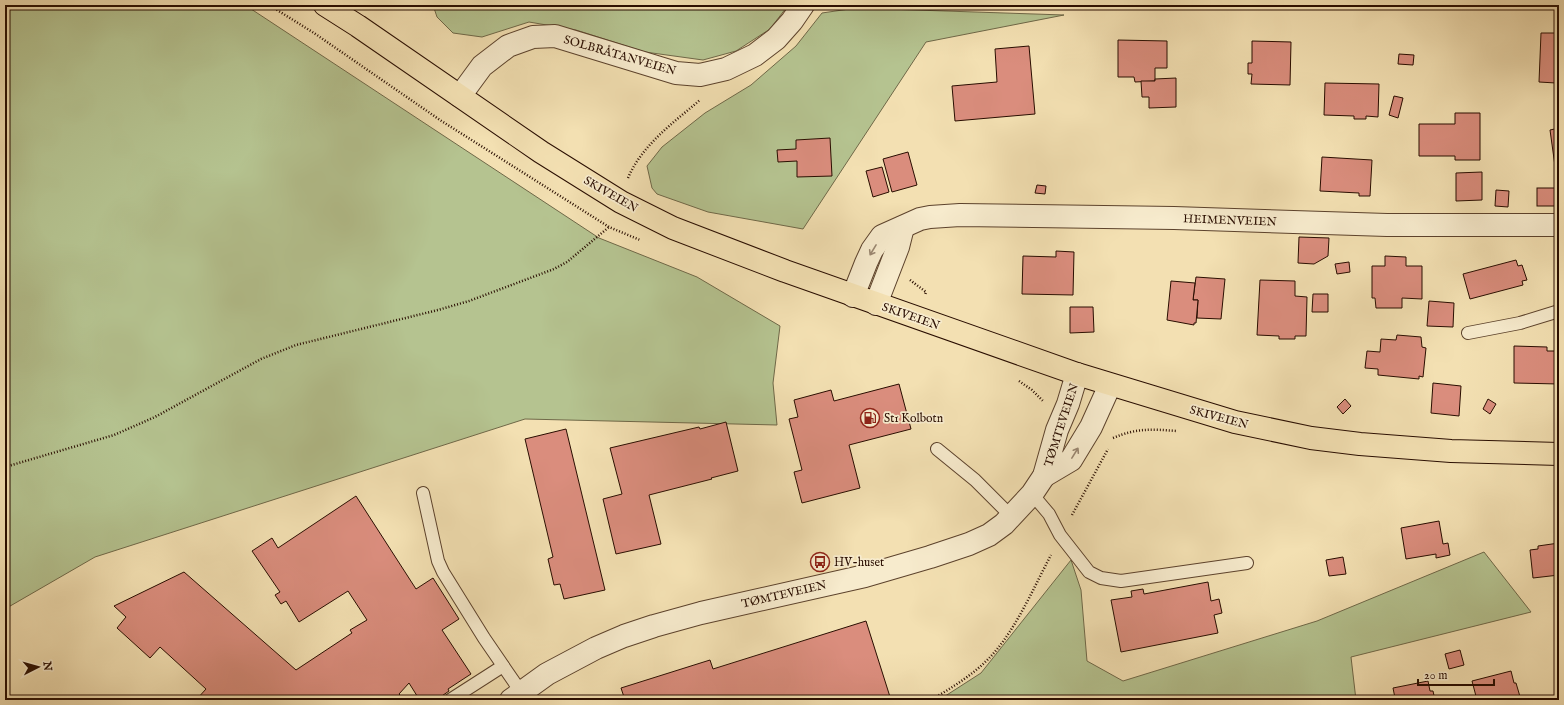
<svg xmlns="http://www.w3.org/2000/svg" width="1564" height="705" font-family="'IM FELL English',serif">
<rect width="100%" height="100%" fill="#f3e0b2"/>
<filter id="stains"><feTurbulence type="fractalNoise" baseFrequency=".005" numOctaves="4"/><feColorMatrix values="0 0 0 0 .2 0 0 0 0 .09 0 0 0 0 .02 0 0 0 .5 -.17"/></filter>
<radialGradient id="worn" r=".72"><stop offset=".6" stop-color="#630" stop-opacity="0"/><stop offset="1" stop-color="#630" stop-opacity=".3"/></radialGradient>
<!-- green -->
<g fill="#b5c390" stroke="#6f6848">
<polygon points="5,5 245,5 599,238 697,277 780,326 773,383 777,425 525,419 95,557 5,609"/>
<polygon points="433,5 784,5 786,8 770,29 736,51 703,60 645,52 576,30 529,22 482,37 453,33 437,17"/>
<polygon points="856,8 1064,15 926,42 803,229 708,212 657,194 652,188 647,166 662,147 705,113 751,85 796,46 822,13"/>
<polygon points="1484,552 1531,612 1351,657 1356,700 939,700 981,673 1071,560 1081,590 1087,661 1123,681 1317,621"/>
</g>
<!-- building -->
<g fill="#da8d7d" stroke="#290d00">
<polygon points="1541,33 1559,33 1559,85 1556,85 1556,83 1539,82"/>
<polygon points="1118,40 1167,41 1167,68 1155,68 1155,81 1135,82 1134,77 1118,77"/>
<polygon points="1252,41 1291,42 1290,85 1251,84 1252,74 1248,74 1248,63 1252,63"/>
<polygon points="1029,46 1035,114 955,121 952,86 997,82 995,49"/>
<polygon points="1399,54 1414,55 1413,65 1398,64"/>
<polygon points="1176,78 1176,107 1149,108 1149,97 1142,97 1141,81 1155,81 1155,79"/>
<polygon points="1325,83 1379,84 1378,117 1366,116 1366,119 1354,119 1354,116 1324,115"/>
<polygon points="1394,96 1403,98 1398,118 1389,115"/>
<polygon points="1455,113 1480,113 1480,160 1455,160 1455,156 1419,156 1419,124 1455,124"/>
<polygon points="1559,128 1559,165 1555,166 1550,130"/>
<polygon points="830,138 832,176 797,177 797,161 778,162 777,150 796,149 796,140"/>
<polygon points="908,152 917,185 892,192 883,159"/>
<polygon points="1322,157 1372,160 1370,196 1359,196 1359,193 1320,191"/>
<polygon points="882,167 889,192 873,197 866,171"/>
<polygon points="1482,172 1482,200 1456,201 1456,173"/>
<polygon points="1037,185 1046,186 1045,194 1035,193"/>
<rect x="1537" y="188" width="22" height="18"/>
<polygon points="1496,190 1509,191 1508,207 1495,206"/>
<polygon points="1299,237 1329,238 1328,256 1314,264 1298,263"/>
<polygon points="1557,248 1559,248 1559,289"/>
<polygon points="1056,251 1074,252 1073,295 1022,294 1023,256 1056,257"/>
<polygon points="1385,256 1406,257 1406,266 1422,266 1422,299 1402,298 1402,308 1376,308 1375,298 1372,298 1372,266 1385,266"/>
<polygon points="1516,260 1518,266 1522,265 1527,280 1522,281 1523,285 1470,299 1463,274"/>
<polygon points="1349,262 1350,272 1337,274 1335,264"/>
<polygon points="1196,277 1225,279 1221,319 1197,318 1198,300 1193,300"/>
<polygon points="1260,280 1295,281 1295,296 1307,297 1306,336 1295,336 1295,339 1279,339 1279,336 1257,335"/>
<polygon points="1171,281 1195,283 1193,300 1198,300 1196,323 1194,323 1194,325 1167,320"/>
<polygon points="1313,294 1328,294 1328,312 1312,312"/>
<polygon points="1429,301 1454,303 1453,327 1427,326"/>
<polygon points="1070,307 1093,307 1094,332 1070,333"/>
<polygon points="1397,335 1421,337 1422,347 1426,348 1423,377 1419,376 1419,379 1378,375 1378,369 1365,368 1367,351 1380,352 1381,339 1396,340"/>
<polygon points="1514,346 1547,347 1547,351 1559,351 1559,384 1514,383"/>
<polygon points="1433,383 1461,386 1459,416 1431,413"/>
<polygon points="899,384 911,429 849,445 860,488 802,503 794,472 802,470 789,419 798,417 794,400 831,390 834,401"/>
<polygon points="1345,399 1351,406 1343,414 1337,407"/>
<polygon points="1488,399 1496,404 1490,414 1483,409"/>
<polygon points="726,422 738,471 711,478 712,479 649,495 661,544 616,554 603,499 622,494 610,448 699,427 700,429"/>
<polygon points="566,429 605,590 564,599 560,584 554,585 548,559 553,557 525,439"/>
<polygon points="356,496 416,589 433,578 459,619 442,630 471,674 448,689 449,691 436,700 423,700 422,697 419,699 409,683 399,694 402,697 399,700 196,700 206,689 160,647 150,658 117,628 126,617 114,606 184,572 296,670 352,633 350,630 367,620 348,591 299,622 286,601 281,604 275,595 280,592 252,551 272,538 278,548"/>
<polygon points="1439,521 1443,544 1448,543 1450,555 1436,558 1436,554 1406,559 1401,528"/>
<polygon points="1559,543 1559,575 1533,578 1530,550 1538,549 1538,546"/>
<polygon points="1343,557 1346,574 1329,576 1326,560"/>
<polygon points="1208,582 1211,601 1219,599 1222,613 1214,615 1218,633 1121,652 1111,600 1132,597 1131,591 1143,589 1144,594"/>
<polygon points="866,621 891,700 625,700 621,688 710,660 713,669"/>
<polygon points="1460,650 1464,665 1449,669 1445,654"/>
<polygon points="1511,671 1514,683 1516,683 1521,700 1477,700 1472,681"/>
<polygon points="1428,681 1430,691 1433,691 1435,700 1393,700 1393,698 1395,698 1393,688"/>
</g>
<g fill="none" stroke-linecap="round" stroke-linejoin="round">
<defs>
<g id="lane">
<polyline points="1468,333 1520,323 1559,311"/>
<polyline points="937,449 975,480 1011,516"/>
<polyline points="423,493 438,561 443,572 484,638 521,692"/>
<polyline points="1032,494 1049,514 1060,535 1089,572 1101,578 1121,581 1247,563"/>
<polyline points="450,700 503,666"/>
</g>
<g id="street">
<polyline points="460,96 482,66 508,46 533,37 555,36 676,73 700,75 726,69 755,55 776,39 792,21 803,5"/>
<polyline points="853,296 866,263 872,250 882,236 920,219 930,217 960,215 1174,218 1387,225 1559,225"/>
<polyline points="876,304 898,247 903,227"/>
<polyline points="1044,476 1071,460 1091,427 1110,385"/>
<polyline points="511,700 547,674 596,648 624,636 654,626 701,613 865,576 930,557 969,544 989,535 1004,524 1032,494 1044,476 1057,430 1068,404 1077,374"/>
</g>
<polyline id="primary" points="325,5 358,26 541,152 621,202 673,228 785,271 1077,374 1235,422 1311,438 1360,444 1451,451 1559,454"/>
</defs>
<!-- lane casing -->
<use href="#lane" stroke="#5c422c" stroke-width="14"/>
<!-- street casing -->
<use href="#street" stroke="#5c422c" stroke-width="24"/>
<!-- primary casing -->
<use href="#primary" stroke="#290d00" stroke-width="24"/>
<!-- path -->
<g stroke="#290d00" stroke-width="2.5" stroke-dasharray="1 2" stroke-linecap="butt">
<polyline points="269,5 314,33 440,120 609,227 640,240"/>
<path d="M628,178C642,145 673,123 700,100"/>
<polyline points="910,280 926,292 925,295"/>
<polyline points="1019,381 1032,390 1043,401"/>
<path d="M1113,438C1137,428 1151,429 1177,431"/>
<polyline points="5,467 114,435 155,417 261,359 296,345 438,310 469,301 554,269 567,262 609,227"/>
<polyline points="1072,515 1108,449"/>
<path d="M931,700C953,687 976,673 993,654C1017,627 1034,587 1051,555"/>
</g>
<!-- lane -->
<use href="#lane" stroke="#f7ebcd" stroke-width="12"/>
<!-- street -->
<use href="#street" stroke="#f7ebcd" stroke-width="22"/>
<!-- primary -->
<use href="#primary" stroke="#f3e0b2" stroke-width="22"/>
</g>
<!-- one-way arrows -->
<defs><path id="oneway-shaft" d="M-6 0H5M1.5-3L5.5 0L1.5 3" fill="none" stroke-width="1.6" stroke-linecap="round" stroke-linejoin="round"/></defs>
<g stroke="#9a8771">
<use href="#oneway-shaft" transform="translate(873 250) rotate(121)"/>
<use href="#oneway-shaft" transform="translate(1075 453) rotate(-58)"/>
</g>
<!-- icons -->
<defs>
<symbol id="fuel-ring" viewBox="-11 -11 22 22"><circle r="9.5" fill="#f7ebcd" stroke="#8f2418" stroke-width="1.5"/><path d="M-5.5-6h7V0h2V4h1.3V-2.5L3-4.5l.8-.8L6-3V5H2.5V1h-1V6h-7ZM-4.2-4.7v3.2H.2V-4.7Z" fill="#8f2418"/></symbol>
<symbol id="bus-ring" viewBox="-11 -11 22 22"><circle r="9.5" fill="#f7ebcd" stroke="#8f2418" stroke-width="1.5"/><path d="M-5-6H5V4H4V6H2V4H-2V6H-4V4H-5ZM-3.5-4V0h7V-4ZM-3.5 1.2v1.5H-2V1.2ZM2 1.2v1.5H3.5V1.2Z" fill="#8f2418"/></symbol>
</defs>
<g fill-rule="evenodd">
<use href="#fuel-ring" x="859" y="407" width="22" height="22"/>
<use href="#bus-ring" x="809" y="551" width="22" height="22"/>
</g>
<g text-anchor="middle" stroke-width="3.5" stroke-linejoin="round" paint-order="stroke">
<!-- street labels -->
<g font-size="12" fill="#290d00" stroke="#f7ebcd">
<text transform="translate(620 55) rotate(16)" y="4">SOLBRÅTANVEIEN</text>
<text transform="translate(611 194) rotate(30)" y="4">SKIVEIEN</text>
<text transform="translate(1230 220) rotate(2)" y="4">HEIMENVEIEN</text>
<text transform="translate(911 316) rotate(19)" y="4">SKIVEIEN</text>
<text transform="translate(1219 417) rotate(15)" y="4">SKIVEIEN</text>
<text transform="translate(1061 425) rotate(-72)" y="4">TØMTEVEIEN</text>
<text transform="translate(784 594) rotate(-13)" y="4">TØMTEVEIEN</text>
</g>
<!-- poi labels -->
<g font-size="12" fill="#290d00" stroke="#f7ebcd" text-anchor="start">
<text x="884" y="422">St1 Kolbotn</text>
<text x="834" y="566">HV-huset</text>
</g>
</g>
<!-- margin -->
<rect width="1564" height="705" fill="none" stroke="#f3e0b2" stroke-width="20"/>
<rect x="6" y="6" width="1552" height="693" fill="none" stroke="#290d00" stroke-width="2"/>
<rect x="10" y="10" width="1544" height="685" fill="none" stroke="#290d00"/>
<!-- north arrow -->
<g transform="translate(38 667) rotate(84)" stroke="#f7ebcd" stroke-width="3" paint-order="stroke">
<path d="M0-3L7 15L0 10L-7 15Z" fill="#290d00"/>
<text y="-6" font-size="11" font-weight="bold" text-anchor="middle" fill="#290d00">N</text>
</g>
<!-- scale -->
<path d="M1418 679v6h76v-6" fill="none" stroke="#290d00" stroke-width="2"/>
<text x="1424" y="679" font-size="12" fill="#290d00" stroke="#f7ebcd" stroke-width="3" paint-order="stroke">20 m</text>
<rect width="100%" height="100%" filter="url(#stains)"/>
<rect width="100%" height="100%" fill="url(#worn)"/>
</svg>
